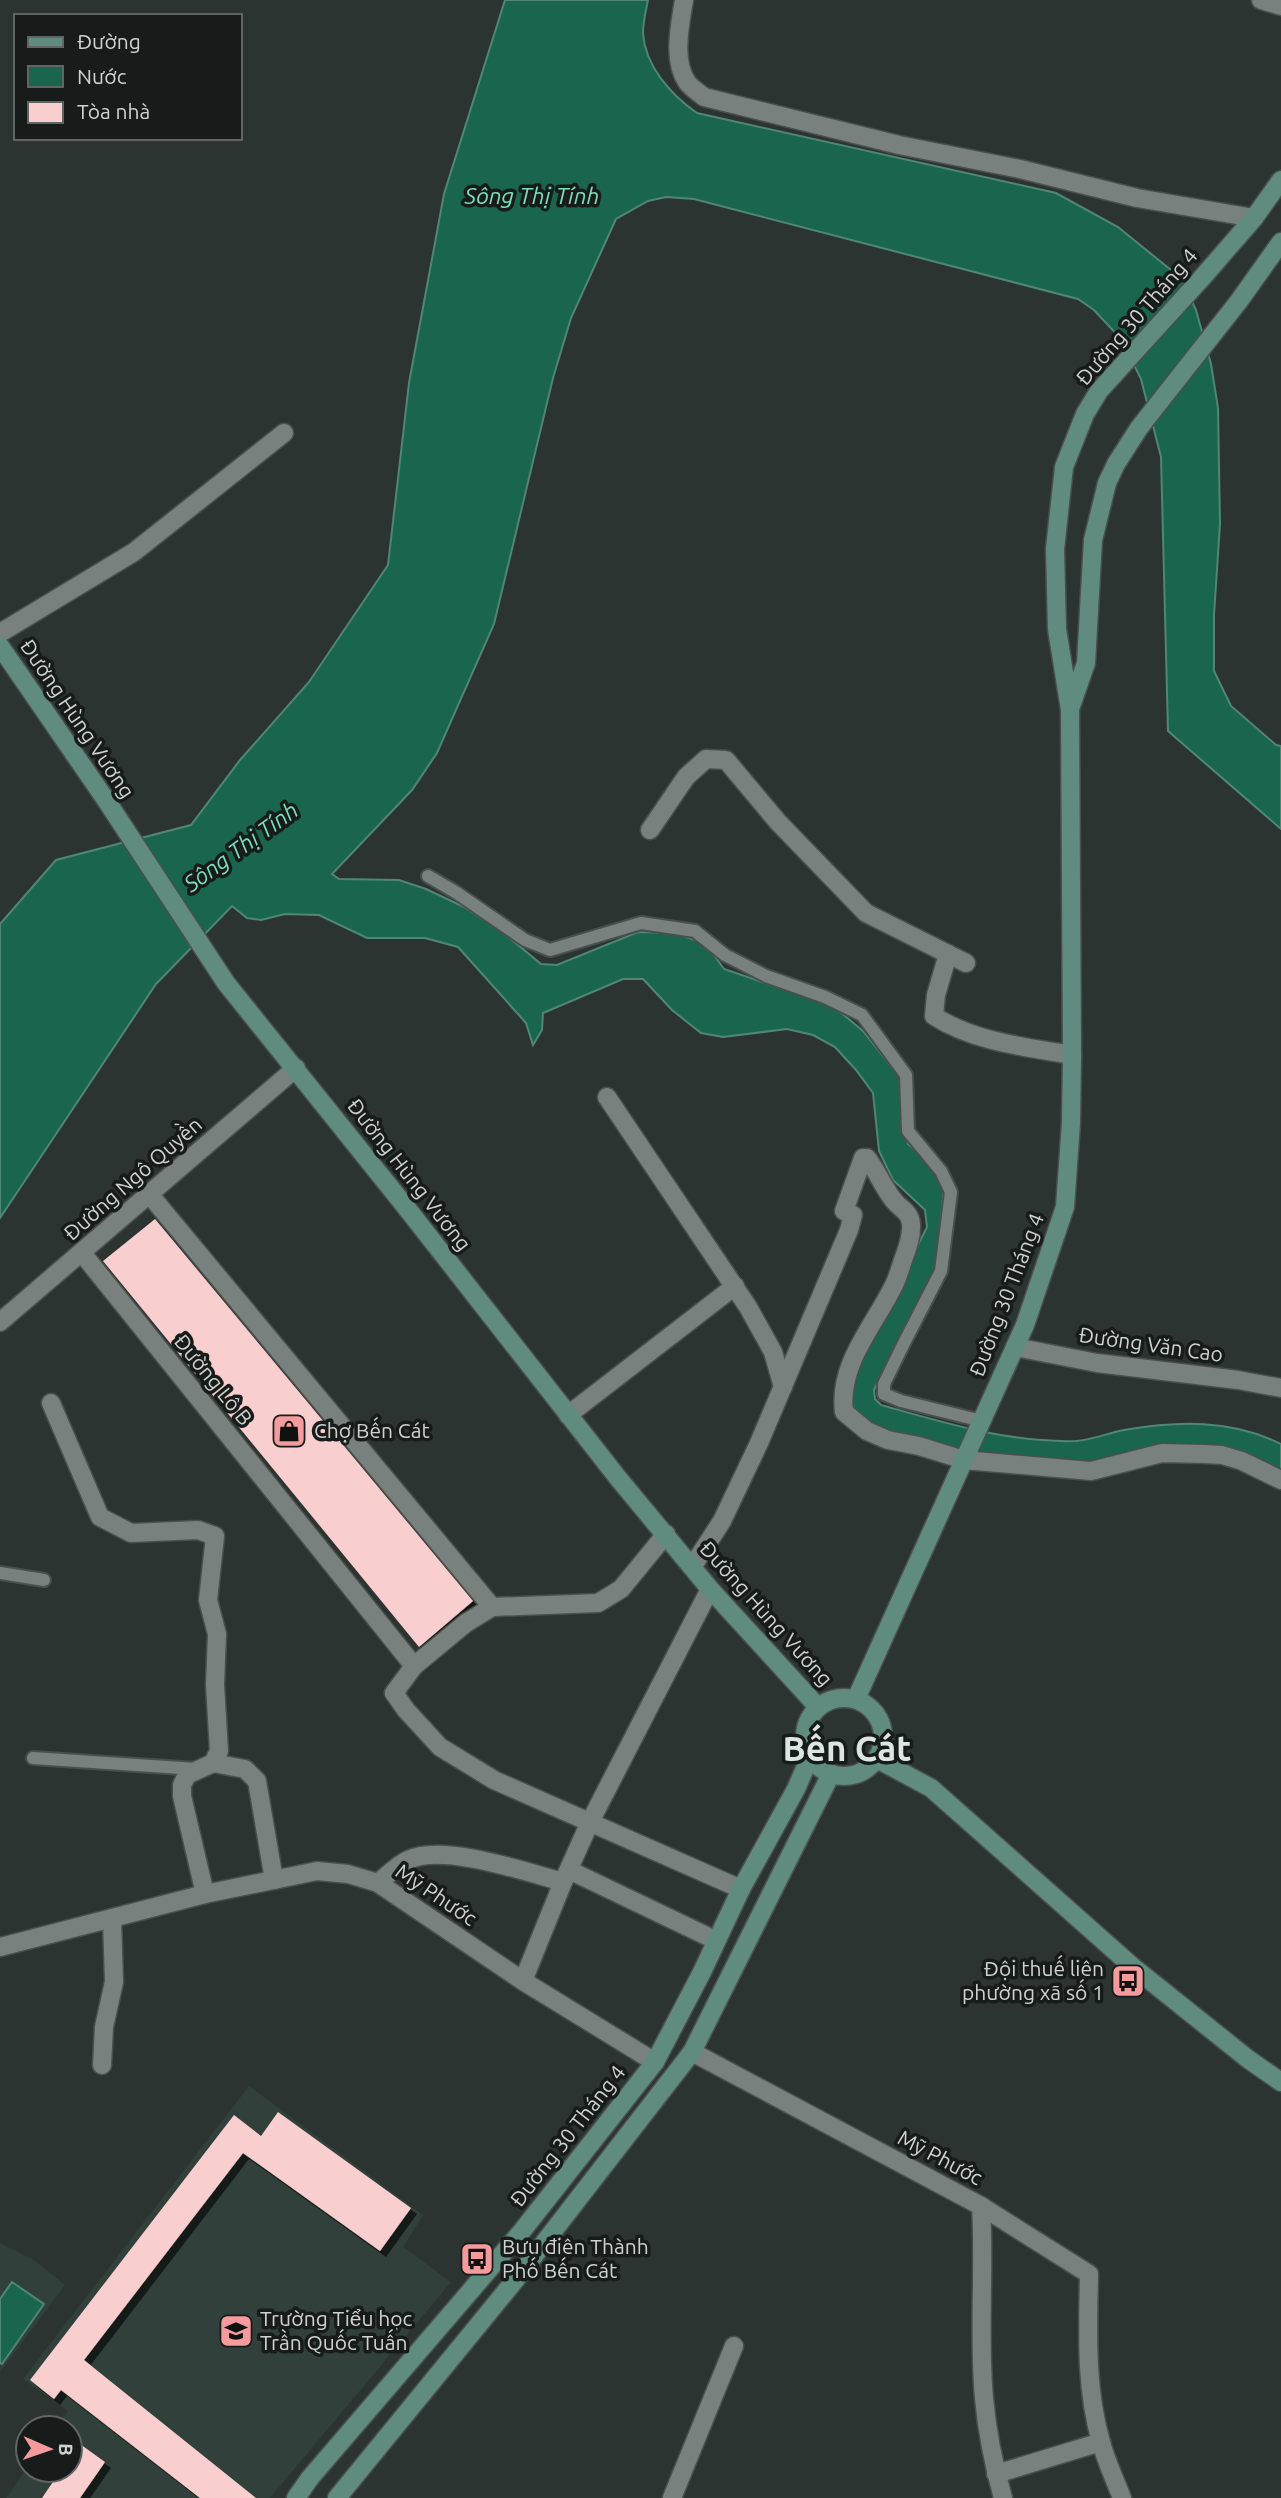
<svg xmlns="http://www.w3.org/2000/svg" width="1281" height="2498" font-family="Ubuntu,sans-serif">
<defs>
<filter id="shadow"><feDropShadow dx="6" dy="6" stdDeviation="0" flood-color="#0009"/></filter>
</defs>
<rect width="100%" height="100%" fill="#2c3431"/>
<!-- built -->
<g fill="#31403a">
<polygon points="249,2086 423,2215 403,2247 451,2282 270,2498 6,2498 28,2467 28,2470 70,2470 70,2428 56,2428 68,2411 23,2379"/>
<polygon points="0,2243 34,2260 65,2285 0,2372"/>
</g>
<!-- water -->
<g fill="#1a654e" stroke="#508675" stroke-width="2">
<path d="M505,0H648C646,10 643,22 643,33C645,66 671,95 697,113L1056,193L1118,227L1182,279L1196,310L1211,364L1218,408L1220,524L1214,615V671L1231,706L1276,745L1281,746V829L1168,731L1161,457L1141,379L1121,339L1094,310L1078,299L694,199L666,197L648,201L616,219L571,318L553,378L494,624L437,753L412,790L332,874L339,879L399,880L426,889L464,907L500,930L541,964L557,965L638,932L675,933L706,944L724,969L833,1006L863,1031L902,1080L904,1120L908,1144L925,1158L944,1188L936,1267L888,1361L874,1390L875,1399L881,1405C945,1423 1010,1443 1076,1441C1092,1440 1108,1433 1124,1430C1177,1421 1231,1419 1281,1444V1477L1226,1453L1103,1463L1001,1459L881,1430L863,1421L854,1409L851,1393L856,1374L866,1348L927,1227L925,1210L893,1180L879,1151L873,1093L856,1070L835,1047L813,1035L787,1029L723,1037L701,1033L672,1010L643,979H623L543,1013L542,1030L533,1045L526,1023L458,947L425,938H367L319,915L285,914L261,920L247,918L232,906L156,984L0,1218V924L56,860L191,825L240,760L309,682L388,565L409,383L444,194Z"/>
<polygon points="12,2282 44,2304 2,2364 0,2363 0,2299"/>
</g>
<!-- building -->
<g fill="#f9cece" filter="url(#shadow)">
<polygon points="155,1219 473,1601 419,1647 103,1261"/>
<polygon points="278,2112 411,2208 380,2251 243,2153 84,2360 256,2498 200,2498 61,2390 54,2399 30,2380 234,2115 261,2136"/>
<polygon points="80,2444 105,2462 80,2498 42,2498 61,2470 70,2470 70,2458"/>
</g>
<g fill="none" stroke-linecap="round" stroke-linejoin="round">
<defs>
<g id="lane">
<polyline points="428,876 457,893 525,940 550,950 641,923 695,931 725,955 766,976 825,997 862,1015 906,1075 908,1131 941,1171 951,1192 941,1271 902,1347 884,1384 884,1394 901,1401 982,1421"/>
<polyline points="0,1573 44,1580"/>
<polyline points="33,1758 196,1769"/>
</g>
<g id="street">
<path d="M684,0C680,25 672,60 687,82C691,88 698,92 704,97L899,145L1020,169L1137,198L1254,218"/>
<polyline points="1261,0 1281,6"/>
<polyline points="0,633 134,552 284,433"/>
<polyline points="650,830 686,777 706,759 726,760 778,822 866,913 966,963"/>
<path d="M948,954L936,995L934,1016C974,1042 1026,1047 1072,1055"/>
<polyline points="607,1097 748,1307 773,1352 783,1387"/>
<polyline points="150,1195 492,1607"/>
<polyline points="82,1253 414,1666"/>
<polyline points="0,1322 296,1068"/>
<polyline points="1015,1347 1097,1363 1238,1380 1281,1388"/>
<polyline points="51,1403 100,1517 131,1533 198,1530 215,1536 208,1600 217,1634 215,1685 219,1751 213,1763 187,1775 182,1785 182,1796 205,1894"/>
<polyline points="568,1415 735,1286"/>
<polyline points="666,1534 621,1589 598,1603 492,1607 466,1623 414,1666 394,1693 406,1710 440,1747 494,1780 741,1889"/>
<path d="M692,1567L722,1521L759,1443L849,1230L853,1215L844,1211L863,1158H867C878,1172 884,1190 896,1203C903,1210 910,1213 911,1224C912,1235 907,1250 903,1260C900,1269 898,1277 894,1285C874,1326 838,1364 844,1412L867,1431L888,1440L919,1446L964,1460L1091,1471L1162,1453L1205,1454L1222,1455L1242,1461L1281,1480"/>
<polyline points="213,1763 245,1769 257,1781 274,1880"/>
<polyline points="569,1870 715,1940"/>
<path d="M378,1883C387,1876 397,1865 408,1860C443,1843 526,1872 563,1882"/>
<polyline points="0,1947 205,1894 317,1871 348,1874 378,1883 523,1981 655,2062"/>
<polyline points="523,1981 563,1882 590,1822 710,1589"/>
<path d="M692,2052L981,2206C985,2270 978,2334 984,2398C987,2431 994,2466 1003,2498"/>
<polyline points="102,2065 104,2027 114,1982 112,1918"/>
<path d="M981,2206L1089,2274C1088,2331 1085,2387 1101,2442C1106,2461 1115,2480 1122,2498"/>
<polyline points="996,2474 1101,2442"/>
<polyline points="672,2498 734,2346"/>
</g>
<g id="secondary">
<polyline points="0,646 108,803 226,983 409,1211 618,1478 710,1589 818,1707"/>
<polyline points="1071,706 1086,663 1093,540 1107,483 1116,464 1139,428 1239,301 1281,242"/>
<circle cx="844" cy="1737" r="39"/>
<polyline points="856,1699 1025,1325 1065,1207 1071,1123 1072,1055 1070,710 1057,629 1055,549 1064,467 1085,414 1099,391 1201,279 1254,218 1281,180"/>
<polyline points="877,1759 931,1788 1133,1967 1248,2059 1281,2082"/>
<polyline points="296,2498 310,2478 522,2231 655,2062 702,1972 741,1889 796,1789 810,1757"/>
<polyline points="337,2498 516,2279 692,2052 831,1774"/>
</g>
</defs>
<!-- lane casing -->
<use href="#lane" stroke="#494f4d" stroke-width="16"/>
<!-- street casing -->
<use href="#street" stroke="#494f4d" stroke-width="21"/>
<!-- secondary casing -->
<use href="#secondary" stroke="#494f4d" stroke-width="21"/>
<!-- lane -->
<use href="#lane" stroke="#78817d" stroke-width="12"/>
<!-- street -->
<use href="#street" stroke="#78817d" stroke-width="18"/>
<!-- secondary -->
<use href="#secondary" stroke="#5f8c7e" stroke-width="18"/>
</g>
<!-- icons -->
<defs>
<symbol id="shop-square" viewBox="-11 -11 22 22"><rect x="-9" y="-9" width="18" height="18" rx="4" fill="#f59b9e" stroke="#171b19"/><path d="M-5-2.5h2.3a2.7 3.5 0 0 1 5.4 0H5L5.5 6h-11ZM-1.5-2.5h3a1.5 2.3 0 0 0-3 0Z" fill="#111"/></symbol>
<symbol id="bus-square" viewBox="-11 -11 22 22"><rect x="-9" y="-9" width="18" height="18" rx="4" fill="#f59b9e" stroke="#171b19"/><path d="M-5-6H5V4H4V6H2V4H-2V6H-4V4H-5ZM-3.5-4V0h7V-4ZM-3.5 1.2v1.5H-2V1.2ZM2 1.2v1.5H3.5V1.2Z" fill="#111"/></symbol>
<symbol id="school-square" viewBox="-11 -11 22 22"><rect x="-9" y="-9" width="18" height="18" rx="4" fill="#f59b9e" stroke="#171b19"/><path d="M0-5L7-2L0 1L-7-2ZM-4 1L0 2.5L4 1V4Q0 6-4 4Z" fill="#111"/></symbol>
</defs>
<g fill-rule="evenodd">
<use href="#shop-square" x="270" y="1412" width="38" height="38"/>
<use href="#bus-square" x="1109" y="1962" width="38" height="38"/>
<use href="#bus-square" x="458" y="2240" width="38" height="38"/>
<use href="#school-square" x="217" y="2312" width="38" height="38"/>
</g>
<g text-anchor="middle" stroke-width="7" stroke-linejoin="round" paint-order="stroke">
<!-- street labels -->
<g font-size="21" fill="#ced3d1" stroke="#171b19">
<text transform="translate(1137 317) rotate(-49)" y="7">Đường 30 Tháng 4</text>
<text transform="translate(77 719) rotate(56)" y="7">Đường Hùng Vương</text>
<text transform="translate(409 1175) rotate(52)" y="7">Đường Hùng Vương</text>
<text transform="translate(133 1179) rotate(-41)" y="7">Đường Ngô Quyền</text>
<text transform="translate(1007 1295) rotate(-69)" y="7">Đường 30 Tháng 4</text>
<text transform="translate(1151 1345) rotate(8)" y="7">Đường Văn Cao</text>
<text transform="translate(213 1380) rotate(51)" y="7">Đường Lô B</text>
<text transform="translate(766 1614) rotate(48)" y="7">Đường Hùng Vương</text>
<text transform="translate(436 1895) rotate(34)" y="7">Mỹ Phước</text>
<text transform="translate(568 2136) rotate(-52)" y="7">Đường 30 Tháng 4</text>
<text transform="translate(940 2158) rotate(28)" y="7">Mỹ Phước</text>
</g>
<!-- poi labels -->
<g font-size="21" fill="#ced3d1" stroke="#171b19" text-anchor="start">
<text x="314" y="1438">Chợ Bến Cát</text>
<text x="1104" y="1976" text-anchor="end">Đội thuế liên<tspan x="1104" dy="24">phường xã số 1</tspan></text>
<text x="502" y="2254">Bưu điện Thành<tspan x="502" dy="24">Phố Bến Cát</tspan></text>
<text x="260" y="2326">Trường Tiểu học<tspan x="260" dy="24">Trần Quốc Tuấn</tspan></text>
</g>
<!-- water labels -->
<g font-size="23" font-style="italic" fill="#79e0bb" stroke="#171b19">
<text x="532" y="204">Sông Thị Tính</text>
<text transform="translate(241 847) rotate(-36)" y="8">Sông Thị Tính</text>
</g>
<!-- town labels -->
<g font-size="35" font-weight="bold" fill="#dbe5e1" stroke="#171b19">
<text x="847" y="1761">Bến Cát</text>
</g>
</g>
<!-- legend -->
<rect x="14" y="14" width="228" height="126" fill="#171b19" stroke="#606563" stroke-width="2"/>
<rect x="28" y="37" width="35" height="10" fill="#5f8c7e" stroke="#606563" stroke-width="2"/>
<text x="77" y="49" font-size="21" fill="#ced3d1">Đường</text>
<rect x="28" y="66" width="35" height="21" fill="#1a654e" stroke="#606563" stroke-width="2"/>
<text x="77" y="84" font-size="21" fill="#ced3d1">Nước</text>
<rect x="28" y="102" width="35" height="21" fill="#f9cece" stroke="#606563" stroke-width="2"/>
<text x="77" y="119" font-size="21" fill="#ced3d1">Tòa nhà</text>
<!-- north arrow -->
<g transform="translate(49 2449) rotate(92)"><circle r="33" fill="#171b19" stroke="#606563" stroke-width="2"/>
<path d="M0-5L12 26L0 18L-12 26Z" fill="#f59b9e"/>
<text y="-10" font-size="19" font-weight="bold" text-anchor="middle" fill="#ced3d1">B</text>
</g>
</svg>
